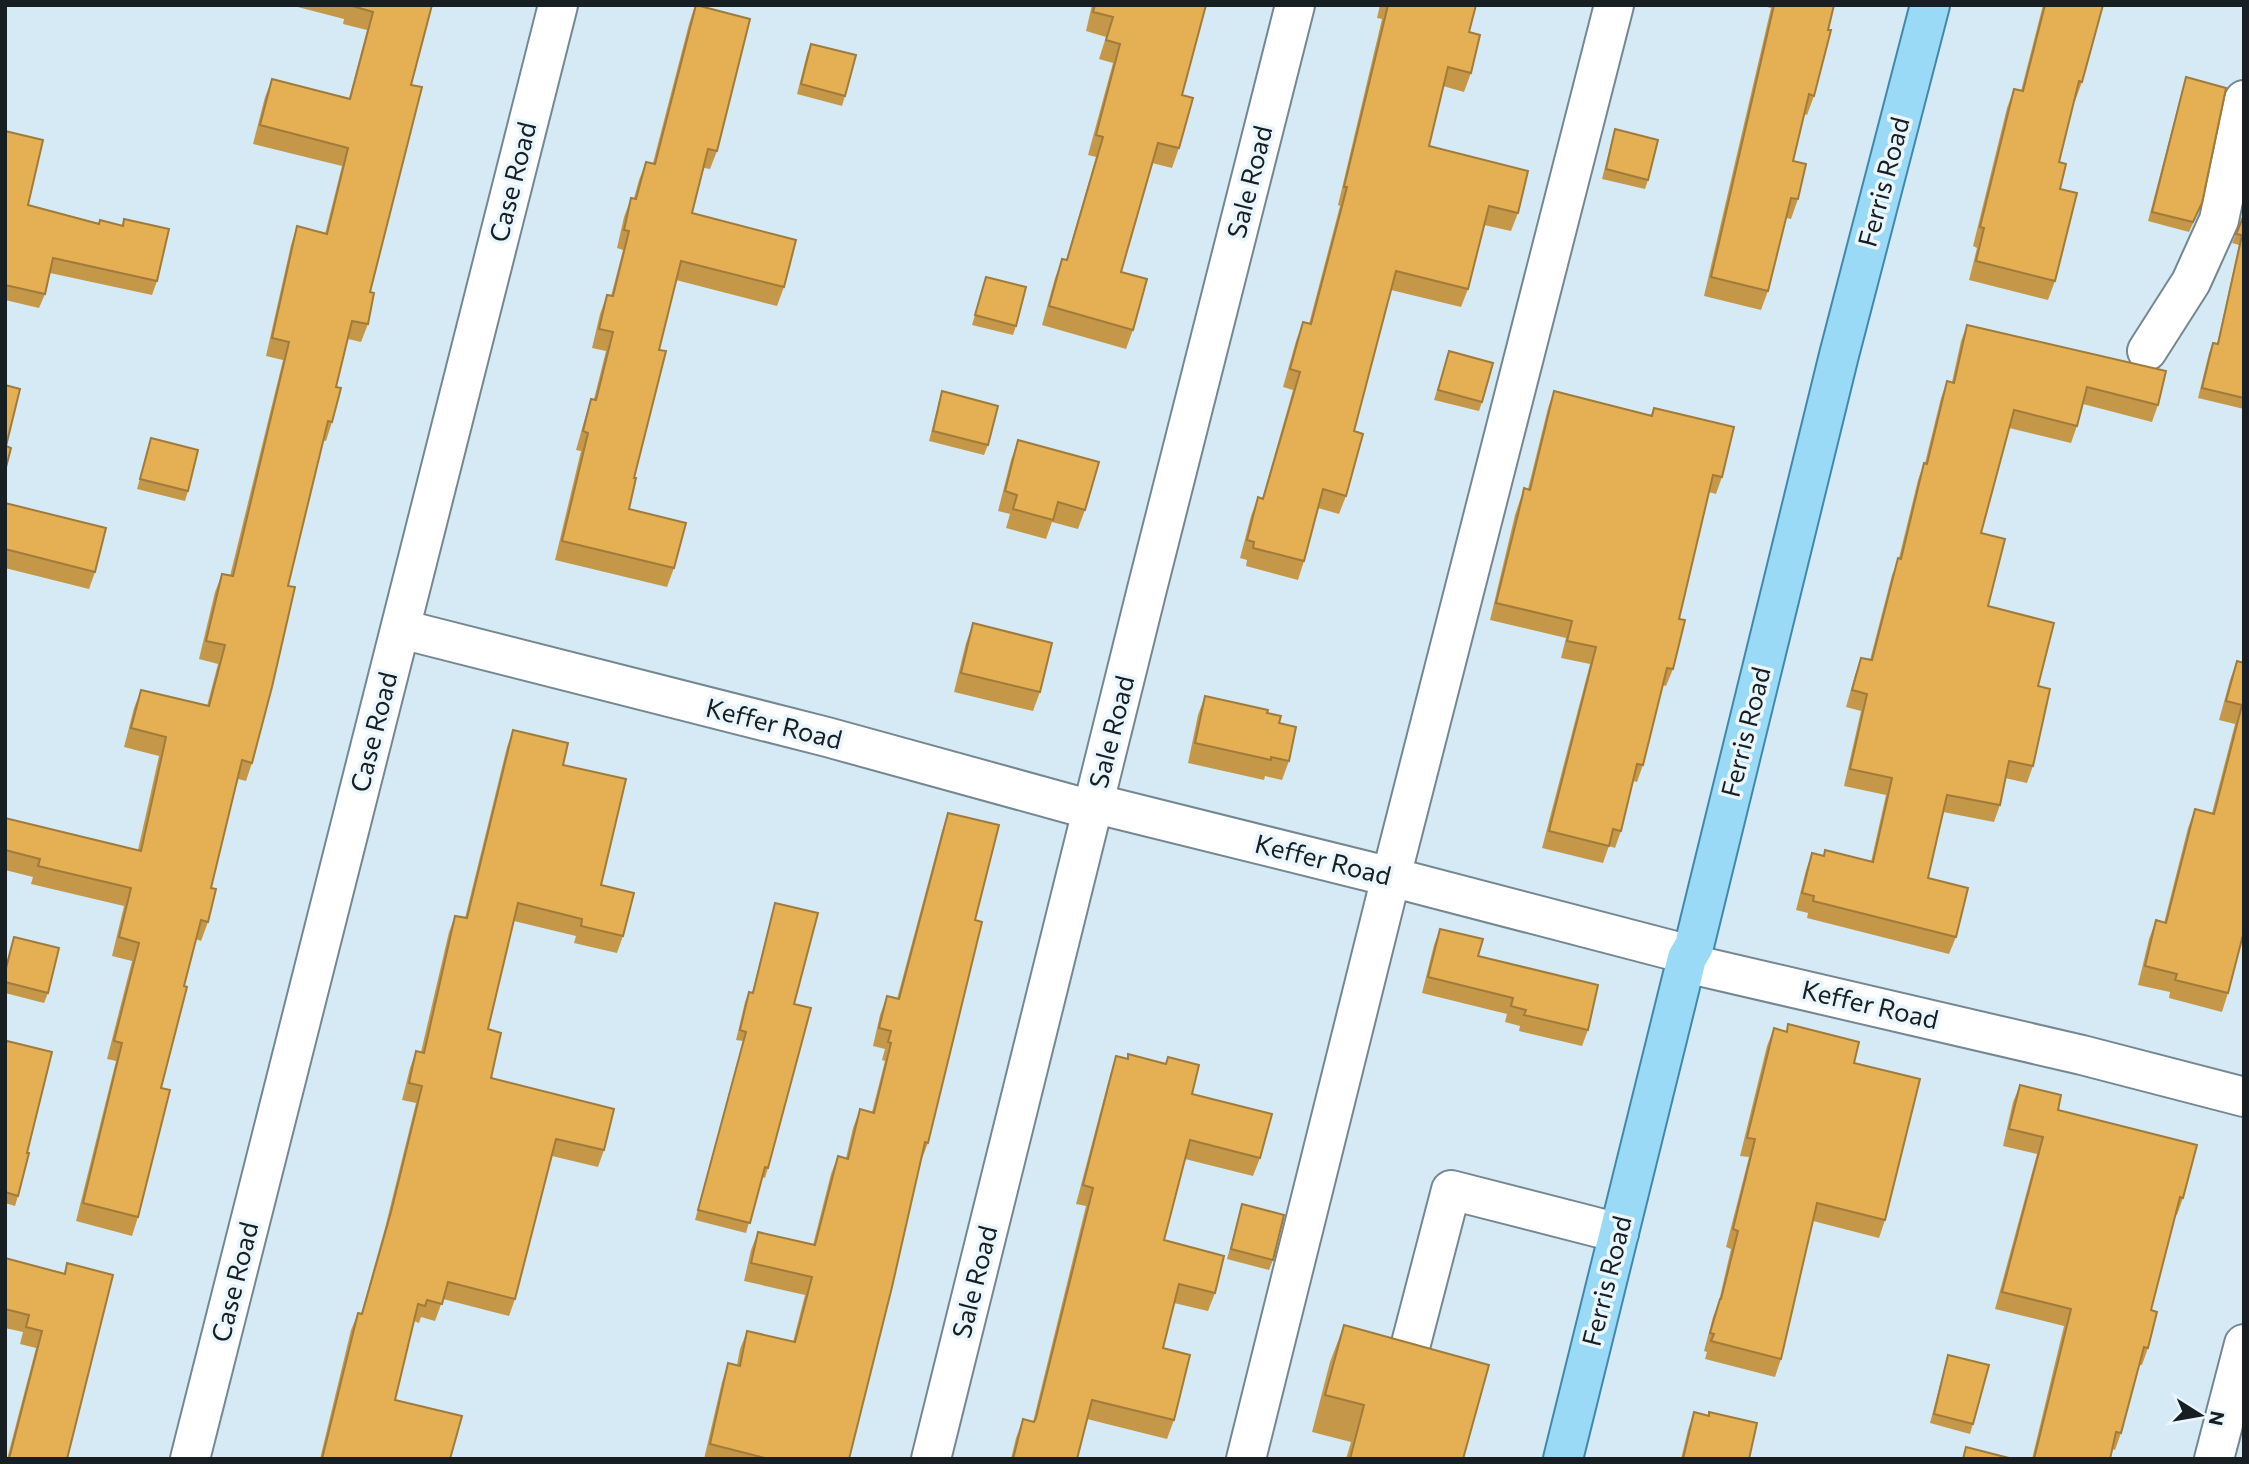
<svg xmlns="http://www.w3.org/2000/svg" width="2249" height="1464" font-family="Commissioner,sans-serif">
<rect width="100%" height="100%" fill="#d6eaf5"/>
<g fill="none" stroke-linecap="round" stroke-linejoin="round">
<defs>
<g id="minor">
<polyline points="2147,351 2191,282 2219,220 2244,100"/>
<polyline points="401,629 827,737 1081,807 1109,807 1391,877 1675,951 1699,966 2082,1055 2244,1097"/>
<polyline points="1408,1355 1451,1190 1619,1233"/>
<polyline points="190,1459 558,5"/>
<polyline points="931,1459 1147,589 1295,5"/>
<polyline points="1246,1459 1391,877 1614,5"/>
<polyline points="2214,1459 2244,1344"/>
</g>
<polyline id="major" points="1563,1459 1687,958 1694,946 1839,355 1930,5"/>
</defs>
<!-- minor casing -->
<use href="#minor" stroke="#758791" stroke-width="42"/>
<!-- major casing -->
<use href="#major" stroke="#4288aa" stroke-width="42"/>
<!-- minor -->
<use href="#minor" stroke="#fff" stroke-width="38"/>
<!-- major -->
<use href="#major" stroke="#9bdaf7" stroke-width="38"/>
</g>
<!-- wall -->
<g fill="#c59748">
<polygon points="290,5 432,5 411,85 370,292 368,324 361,342 348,339 336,387 332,422 326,441 323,440 288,586 252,763 246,781 238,779 211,888 208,922 201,941 196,939 184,986 161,1088 138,1217 132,1236 76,1221 116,1061 107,1059 132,961 112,956 124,906 31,884 33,877 5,870 5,818 138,850 159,756 124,747 134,708 141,690 207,706 218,664 199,659 215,592 222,574 230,576 283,360 266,356 291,245 297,226 325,234 342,166 253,144 265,97 272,79 349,98 367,30 343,24 344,19"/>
<polygon points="695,5 717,151 710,169 704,168 692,213 784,287 777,306 676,280 659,350 634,478 629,509 674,568 667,587 555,560 581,451 576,450 585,418 591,399 594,399 606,351 592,348 600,314 607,295 611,296 623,250 617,248 624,217 631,198 634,198 639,180 646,162 653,163 689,24"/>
<polygon points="1092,5 1206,5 1182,95 1179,148 1172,168 1152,163 1121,272 1133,330 1126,349 1042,325 1055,278 1062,259 1066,260 1096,157 1088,155 1113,63 1099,59 1106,37 1086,31"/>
<polygon points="1380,5 1476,5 1469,32 1471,73 1464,92 1443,86 1429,146 1518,213 1511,231 1484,225 1468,289 1461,307 1391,290 1354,431 1346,496 1339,514 1318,508 1304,561 1298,580 1246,566 1247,560 1240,558 1251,516 1258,497 1262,499 1293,390 1283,387 1296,341 1303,322 1309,324 1340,206 1338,205 1382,19 1377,18"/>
<polygon points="1760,5 1834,5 1814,96 1807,115 1804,114 1793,161 1798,199 1791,219 1786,218 1768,291 1761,310 1704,296 1771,8"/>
<polygon points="2043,5 2103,5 2082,82 2075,101 2074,101 2059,162 2060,189 2055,281 2048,300 1969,280 1977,248 1973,246 2007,108 2014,89 2021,91"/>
<polygon points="811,44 845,96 842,106 797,94 807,54"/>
<polygon points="2186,77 2198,213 2189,232 2148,221 2183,87"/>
<polygon points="1615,129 1648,180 1645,189 1602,179 1612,139"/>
<polygon points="5,131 28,205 99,223 122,225 124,219 157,281 152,295 50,273 45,294 39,308 5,300"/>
<polygon points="2244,208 2244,409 2198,398 2209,353 2213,343 2217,344 2239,245 2232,243 2241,222"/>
<polygon points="986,277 1016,326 1013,335 972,325"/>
<polygon points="1967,325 2158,405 2152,422 2083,404 2077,426 2071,443 2009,428 1981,533 1988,606 2038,686 2033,766 2027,783 2005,778 2000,805 1994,822 1943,812 1928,878 1956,937 1949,954 1807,918 1808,913 1796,910 1806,870 1812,853 1823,856 1871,862 1886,795 1844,786 1861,711 1846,707 1855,675 1861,658 1870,660 1892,575 1899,558 1918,480 1924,463 1925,463 1941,398 1947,381 1952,382 1961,341"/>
<polygon points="1449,351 1482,402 1479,411 1434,400"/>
<polygon points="942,391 988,445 984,455 929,441 939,401"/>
<polygon points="1554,391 1651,415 1654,408 1722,477 1716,494 1709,492 1679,619 1673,669 1666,686 1662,685 1643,765 1637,782 1633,781 1621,831 1615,848 1609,846 1603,863 1542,848 1590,664 1561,658 1566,638 1490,620 1515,515 1524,488 1528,489 1548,408"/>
<polygon points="151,438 188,491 185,501 137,489"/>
<polygon points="1018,440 1085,510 1078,529 1052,522 1046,539 1006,528 1010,514 998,511 1011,460"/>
<polygon points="5,503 95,572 89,589 5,568"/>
<polygon points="973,623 1040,692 1033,711 954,692 966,643"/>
<polygon points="2237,661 2244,663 2228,993 2222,1012 2169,998 2170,992 2138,985 2149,939 2156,920 2164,923 2188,828 2195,809 2212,813 2235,724 2219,720 2230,680"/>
<polygon points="1205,696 1267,713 1279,723 1289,761 1282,780 1265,776 1264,780 1188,763 1198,715"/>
<polygon points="513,730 563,765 601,885 623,936 617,953 574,943 576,936 514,921 488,1029 491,1078 604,1150 598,1167 552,1156 515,1299 509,1316 443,1299 435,1321 421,1317 419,1323 414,1321 395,1400 450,1459 320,1459 351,1330 358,1313 361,1314 385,1228 416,1103 402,1100 410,1068 416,1051 421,1052 449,932 455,916 465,918 507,747"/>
<polygon points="948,813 975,920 928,1143 921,1161 849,1459 704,1459 722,1382 728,1363 737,1365 740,1349 747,1331 793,1342 805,1295 744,1281 751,1250 758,1232 813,1245 831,1174 838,1156 846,1158 853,1128 860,1109 872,1112 885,1061 882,1060 885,1049 873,1046 880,1015 887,996 897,999 942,831"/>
<polygon points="775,903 794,1004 768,1168 765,1178 762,1177 746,1233 695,1220 743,1041 736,1040 745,1002 749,992 752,993 772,913"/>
<polygon points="1440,929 1588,1030 1582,1046 1519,1031 1520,1026 1505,1022 1507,1014 1422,993 1434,945"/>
<polygon points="14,937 48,993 44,1003 5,993 5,968"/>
<polygon points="1788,1024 1854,1063 1885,1220 1879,1238 1813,1221 1781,1359 1775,1377 1705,1359 1707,1352 1704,1351 1713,1317 1719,1301 1731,1249 1726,1247 1749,1157 1740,1156 1767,1046 1774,1028 1786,1031"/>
<polygon points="5,1045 18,1196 15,1206 5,1203"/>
<polygon points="1128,1054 1192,1094 1260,1158 1253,1176 1185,1159 1164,1240 1215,1293 1208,1311 1174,1303 1163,1348 1174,1420 1167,1439 1087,1419 1077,1459 1011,1459 1016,1438 1023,1419 1033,1422 1086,1206 1076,1204 1110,1075 1116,1056 1127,1059"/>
<polygon points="2020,1085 2058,1110 2183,1198 2177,1215 2175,1214 2151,1310 2148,1348 2142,1365 2139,1365 2121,1433 2115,1450 2112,1449 2110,1459 2032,1459 2064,1326 1995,1309 2037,1154 2003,1146 2013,1102"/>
<polygon points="1242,1204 1273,1260 1269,1270 1227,1259"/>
<polygon points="5,1258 64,1273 67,1263 67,1459 7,1459 36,1348 20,1344 23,1332 5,1328"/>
<polygon points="1344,1325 1463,1459 1346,1459 1351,1442 1312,1432 1330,1362"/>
<polygon points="1948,1355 1973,1424 1970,1434 1930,1423 1945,1365"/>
<polygon points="1694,1412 1749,1459 1681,1459 1688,1430"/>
</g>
<!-- building -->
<g fill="#e5b054" stroke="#a07b3b" stroke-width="2">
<polygon points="349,5 432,5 411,85 422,87 370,292 374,293 368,324 352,321 336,387 341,388 332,422 328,421 288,586 295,587 272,687 252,763 242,760 211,888 216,889 208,922 201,920 184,986 187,987 161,1088 170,1090 138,1217 83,1203 122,1043 114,1041 139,943 119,937 131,888 38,866 40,859 5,850 5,818 141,851 166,737 131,728 141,690 209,706 225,645 206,641 222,574 233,576 289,342 272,338 297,226 327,234 348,148 260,125 272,79 350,99 373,12"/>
<polygon points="696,5 750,19 717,151 708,149 692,213 796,240 784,287 681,261 659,350 666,351 634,478 636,478 629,509 686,523 674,568 562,541 588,433 583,431 591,399 596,400 613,332 599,329 607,295 613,296 629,231 624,230 631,198 636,199 646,162 655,164"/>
<polygon points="1095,5 1206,5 1182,95 1193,98 1179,148 1158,143 1121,272 1147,279 1133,330 1049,306 1062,259 1067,260 1103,137 1096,135 1120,44 1106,40 1113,17 1093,12"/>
<polygon points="1388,5 1476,5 1469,32 1480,35 1471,73 1448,67 1429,146 1528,171 1518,213 1489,206 1468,289 1396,271 1354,431 1363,434 1346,496 1323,489 1304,561 1253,548 1254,542 1247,540 1258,497 1263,499 1300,372 1290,369 1303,322 1311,324 1347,187 1344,187"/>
<polygon points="1774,5 1834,5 1828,30 1831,30 1814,96 1809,94 1793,161 1806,164 1798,199 1791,198 1768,291 1711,277"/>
<polygon points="2045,5 2103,5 2082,82 2079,81 2059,162 2066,164 2060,189 2077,193 2055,281 1976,261 1984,228 1980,227 2014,89 2023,91"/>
<polygon points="811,44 856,55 845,96 801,84"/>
<polygon points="2186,77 2226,88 2202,203 2193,222 2152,212"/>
<polygon points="1615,129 1658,140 1648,180 1606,169"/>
<polygon points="5,131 43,140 28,205 99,224 100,220 123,226 124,219 169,229 157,281 53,258 45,294 5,285"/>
<polygon points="2244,215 2244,398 2202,388 2213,343 2218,344 2242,235 2236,234"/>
<polygon points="986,277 1026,287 1016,326 975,315"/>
<polygon points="1967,325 2166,371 2158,405 2087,387 2077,426 2014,410 1981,533 2005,539 1988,606 2054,623 2038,686 2050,689 2033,766 2009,761 2000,805 1947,795 1928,878 1968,888 1956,937 1813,901 1814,896 1802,893 1812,853 1824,856 1825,850 1873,862 1892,778 1850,769 1867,694 1852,690 1861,658 1872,660 1898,558 1901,559 1924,463 1927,464 1947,381 1954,383"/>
<polygon points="1449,351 1493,363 1482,402 1438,390"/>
<polygon points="5,385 20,389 6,446 11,448 5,471"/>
<polygon points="942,391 998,406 988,445 933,431"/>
<polygon points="1554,391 1652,416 1654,408 1734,427 1722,477 1713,475 1679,619 1685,620 1673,669 1667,668 1643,765 1637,764 1621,831 1613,829 1609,846 1549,831 1596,647 1567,641 1572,621 1496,603 1522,498 1524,488 1530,490"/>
<polygon points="151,438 198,450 188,491 140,479"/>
<polygon points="1018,440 1099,462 1085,510 1058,502 1053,520 1013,509 1017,495 1005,491"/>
<polygon points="5,503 106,528 95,572 5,549"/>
<polygon points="973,623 1052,643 1040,692 961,673"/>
<polygon points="2237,661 2244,663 2244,931 2228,993 2175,980 2177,974 2145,966 2156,920 2166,923 2195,809 2214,814 2242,705 2226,701"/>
<polygon points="1205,696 1268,710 1267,713 1281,716 1279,723 1296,727 1289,761 1271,757 1271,760 1195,743"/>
<polygon points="513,730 568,743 563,765 626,779 601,885 634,893 623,936 581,926 582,919 518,903 488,1029 501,1033 491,1078 614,1109 604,1150 556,1139 515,1299 448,1282 442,1304 427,1300 425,1306 418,1304 395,1400 462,1416 450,1459 322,1459 358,1313 362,1314 391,1212 422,1086 409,1083 416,1051 424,1053 455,916 467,918"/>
<polygon points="948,813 999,825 975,920 982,922 928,1143 925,1142 892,1287 849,1459 769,1459 710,1444 728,1363 740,1366 747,1331 795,1342 812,1277 751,1263 758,1232 815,1245 838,1156 848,1159 860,1109 874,1113 891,1043 888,1042 891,1031 879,1028 887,996 899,999"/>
<polygon points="775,903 818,913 794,1004 811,1008 768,1168 765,1167 750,1223 698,1210 746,1032 740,1030 749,992 753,993"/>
<polygon points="1440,929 1483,939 1478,956 1598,985 1588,1030 1524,1015 1526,1010 1511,1006 1513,998 1428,977"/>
<polygon points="14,937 59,948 48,993 5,982 5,972"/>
<polygon points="1788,1024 1859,1042 1854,1063 1920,1079 1885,1220 1817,1203 1781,1359 1711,1341 1714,1334 1710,1333 1720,1299 1721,1299 1738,1231 1733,1229 1755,1139 1747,1138 1774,1028 1787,1032"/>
<polygon points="7,1041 52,1052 27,1153 29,1153 18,1196 5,1192 5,1046"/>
<polygon points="1128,1054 1166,1064 1168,1057 1199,1065 1192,1094 1272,1114 1260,1158 1190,1140 1164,1240 1224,1256 1215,1293 1179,1284 1163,1348 1190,1355 1174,1420 1092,1400 1077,1459 1013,1459 1023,1419 1034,1422 1036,1418 1093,1188 1083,1185 1116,1056 1128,1059"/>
<polygon points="2020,1085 2061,1095 2058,1110 2197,1145 2183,1198 2180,1197 2151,1310 2157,1312 2148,1348 2144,1347 2121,1433 2116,1432 2110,1459 2034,1459 2071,1309 2002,1292 2043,1137 2009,1129"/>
<polygon points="1242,1204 1284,1215 1273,1260 1231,1249"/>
<polygon points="5,1258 65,1274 67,1263 113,1275 67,1459 9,1459 42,1331 26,1327 29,1315 5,1309"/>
<polygon points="1344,1325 1489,1365 1463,1459 1350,1459 1364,1405 1325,1395"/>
<polygon points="1948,1355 1989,1365 1973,1424 1934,1414"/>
<polygon points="1694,1412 1709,1416 1709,1412 1757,1423 1749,1459 1683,1459"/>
<polygon points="1966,1447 2013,1459 1963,1459"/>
</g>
<g text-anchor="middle" stroke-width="7" stroke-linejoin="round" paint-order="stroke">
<!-- street labels -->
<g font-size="26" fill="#181f23" stroke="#eaf6fd">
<text transform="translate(513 182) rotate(-76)" y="9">Case Road</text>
<text transform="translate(1250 182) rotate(-76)" y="9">Sale Road</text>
<text transform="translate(1884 182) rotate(-75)" y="9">Ferris Road</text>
<text transform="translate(774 724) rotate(14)" y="9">Keffer Road</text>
<text transform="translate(374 732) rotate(-76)" y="9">Case Road</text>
<text transform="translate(1112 732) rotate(-76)" y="9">Sale Road</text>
<text transform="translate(1746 732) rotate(-76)" y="9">Ferris Road</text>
<text transform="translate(1323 860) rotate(14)" y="9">Keffer Road</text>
<text transform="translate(1870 1005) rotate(13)" y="9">Keffer Road</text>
<text transform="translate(1607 1281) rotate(-76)" y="9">Ferris Road</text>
<text transform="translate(235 1282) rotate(-76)" y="9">Case Road</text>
<text transform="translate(975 1282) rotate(-76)" y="9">Sale Road</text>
</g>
</g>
<!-- border -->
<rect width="2249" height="1464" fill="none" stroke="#181f23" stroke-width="14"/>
<!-- north arrow -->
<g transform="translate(2200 1415) rotate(101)" stroke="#eaf6fd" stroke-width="5" paint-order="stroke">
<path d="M0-5L12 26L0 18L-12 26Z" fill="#181f23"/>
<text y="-10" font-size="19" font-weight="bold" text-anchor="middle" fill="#181f23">N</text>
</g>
</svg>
